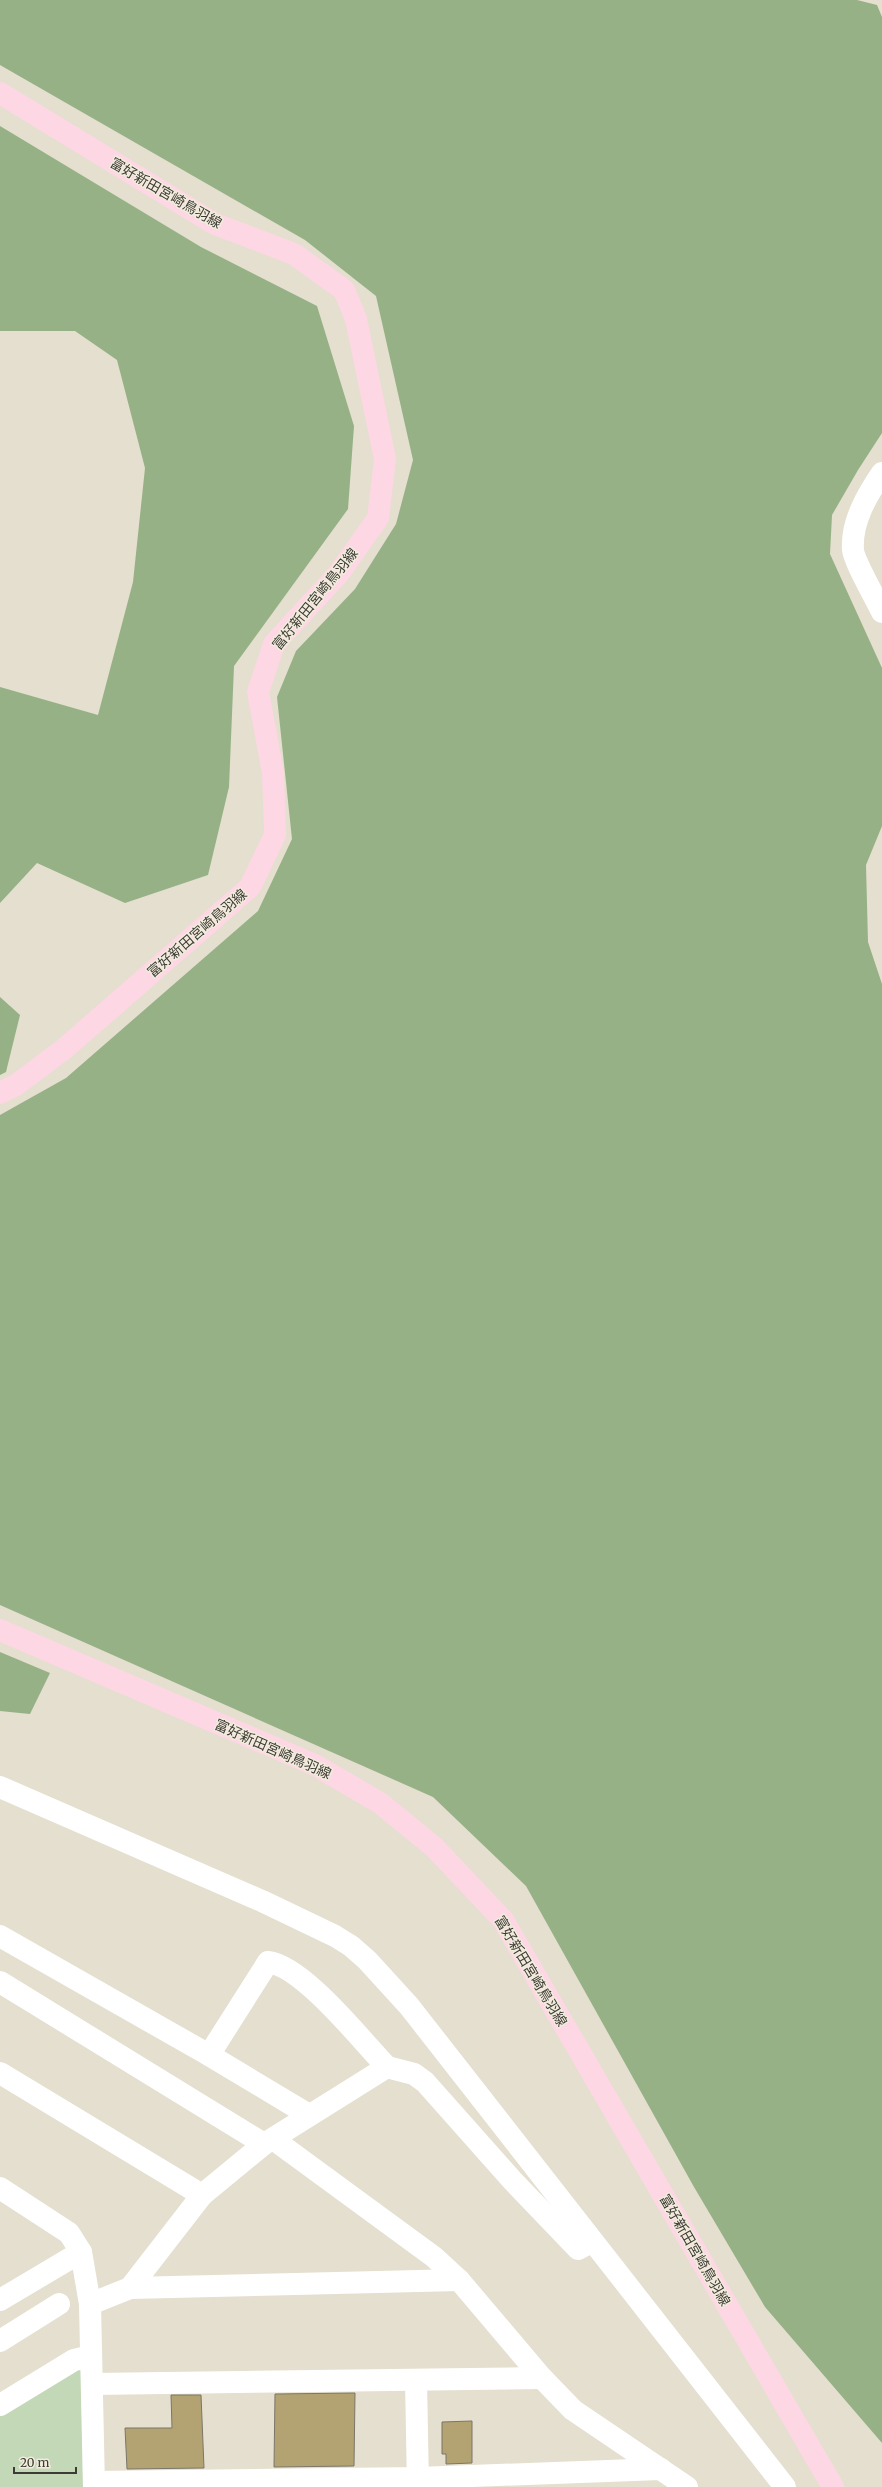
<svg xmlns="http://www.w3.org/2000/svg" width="882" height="2487" font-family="Merriweather,'Noto Sans JP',serif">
<rect width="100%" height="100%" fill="#e4dfce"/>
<!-- green -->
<polygon fill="#c3d8b6" points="72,2368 81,2371 83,2487 0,2487 0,2413"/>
<!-- forest -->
<g fill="#96b185">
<polygon points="0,0 857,0 877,5 882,17 882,433 858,470 832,515 830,554 882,668 882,826 866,865 868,942 882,984 882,2443 765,2307 694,2187 526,1886 433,1797 0,1605 0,1115 66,1078 258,911 292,839 277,697 296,651 355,589 396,524 413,460 376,296 305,240 0,65"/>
<polygon points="0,126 201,247 317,306 354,426 348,509 234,666 229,787 208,875 125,903 37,863 0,903 0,687 98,715 133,582 145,468 117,360 75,331 0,331"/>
<polygon points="0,997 20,1015 6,1072 0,1075"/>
<polygon points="0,1652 50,1673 30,1714 0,1711"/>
</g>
<!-- building -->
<g fill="#b3a373" stroke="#7b7668">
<polygon points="355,2393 354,2466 274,2467 275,2394"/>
<polygon points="171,2395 201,2395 204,2468 127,2469 125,2428 172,2428"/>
<polygon points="472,2421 472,2463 446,2464 446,2454 442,2454 442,2422"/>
</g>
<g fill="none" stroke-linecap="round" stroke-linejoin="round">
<!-- minor -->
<g stroke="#fff" stroke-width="22">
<path d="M882,473C867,495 851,522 853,550C854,561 876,599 882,612"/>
<polyline points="0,1787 262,1901 335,1936 351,1946 367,1960 409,2006 785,2487"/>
<polyline points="0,1936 209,2055 309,2115"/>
<polyline points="0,1982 264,2144"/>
<path d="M209,2055L268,1962C303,1966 361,2040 387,2067"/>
<polyline points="0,2073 202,2195"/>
<polyline points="273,2139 434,2257 459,2280 542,2378 573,2410 687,2487"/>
<polyline points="0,2188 69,2233 81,2252 90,2304 94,2487"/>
<polyline points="130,2288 459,2280"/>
<polyline points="0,2300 81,2252"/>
<polyline points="90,2304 130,2288 202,2195 264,2144 387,2067 414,2074 425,2082 512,2180 578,2249 591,2242"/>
<polyline points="0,2341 59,2304"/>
<polyline points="416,2380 418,2487"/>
<polyline points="92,2384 542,2378"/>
<polyline points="0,2405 74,2360 91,2356"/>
<polyline points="94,2482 418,2478 661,2469"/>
</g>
<!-- secondary -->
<g stroke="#fdd7e4" stroke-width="22">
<polyline points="0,93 215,224 294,254 344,290 356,319 385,459 378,518 339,573 274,644 258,692 273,773 275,835 250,887 64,1049 16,1085 0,1093"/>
<polyline points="0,1630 315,1765 380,1803 434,1847 503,1920 833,2487"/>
</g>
</g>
<g text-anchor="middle" stroke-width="3" stroke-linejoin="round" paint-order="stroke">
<!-- street labels -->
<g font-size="14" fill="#3d3b35" stroke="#f1ecdc">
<text transform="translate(166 193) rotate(30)" y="5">富好新田宮崎鳥羽線</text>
<text transform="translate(315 599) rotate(-51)" y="5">富好新田宮崎鳥羽線</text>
<text transform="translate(197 933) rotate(-41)" y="5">富好新田宮崎鳥羽線</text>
<text transform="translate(273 1749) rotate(24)" y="5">富好新田宮崎鳥羽線</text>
<text transform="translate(531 1971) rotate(59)" y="5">富好新田宮崎鳥羽線</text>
<text transform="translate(695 2250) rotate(60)" y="5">富好新田宮崎鳥羽線</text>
</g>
</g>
<!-- scale -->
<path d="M14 2467v6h62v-6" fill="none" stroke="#3d3b35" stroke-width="2"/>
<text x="20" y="2467" font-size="12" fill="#3d3b35" stroke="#f1ecdc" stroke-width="3" paint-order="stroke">20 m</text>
</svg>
